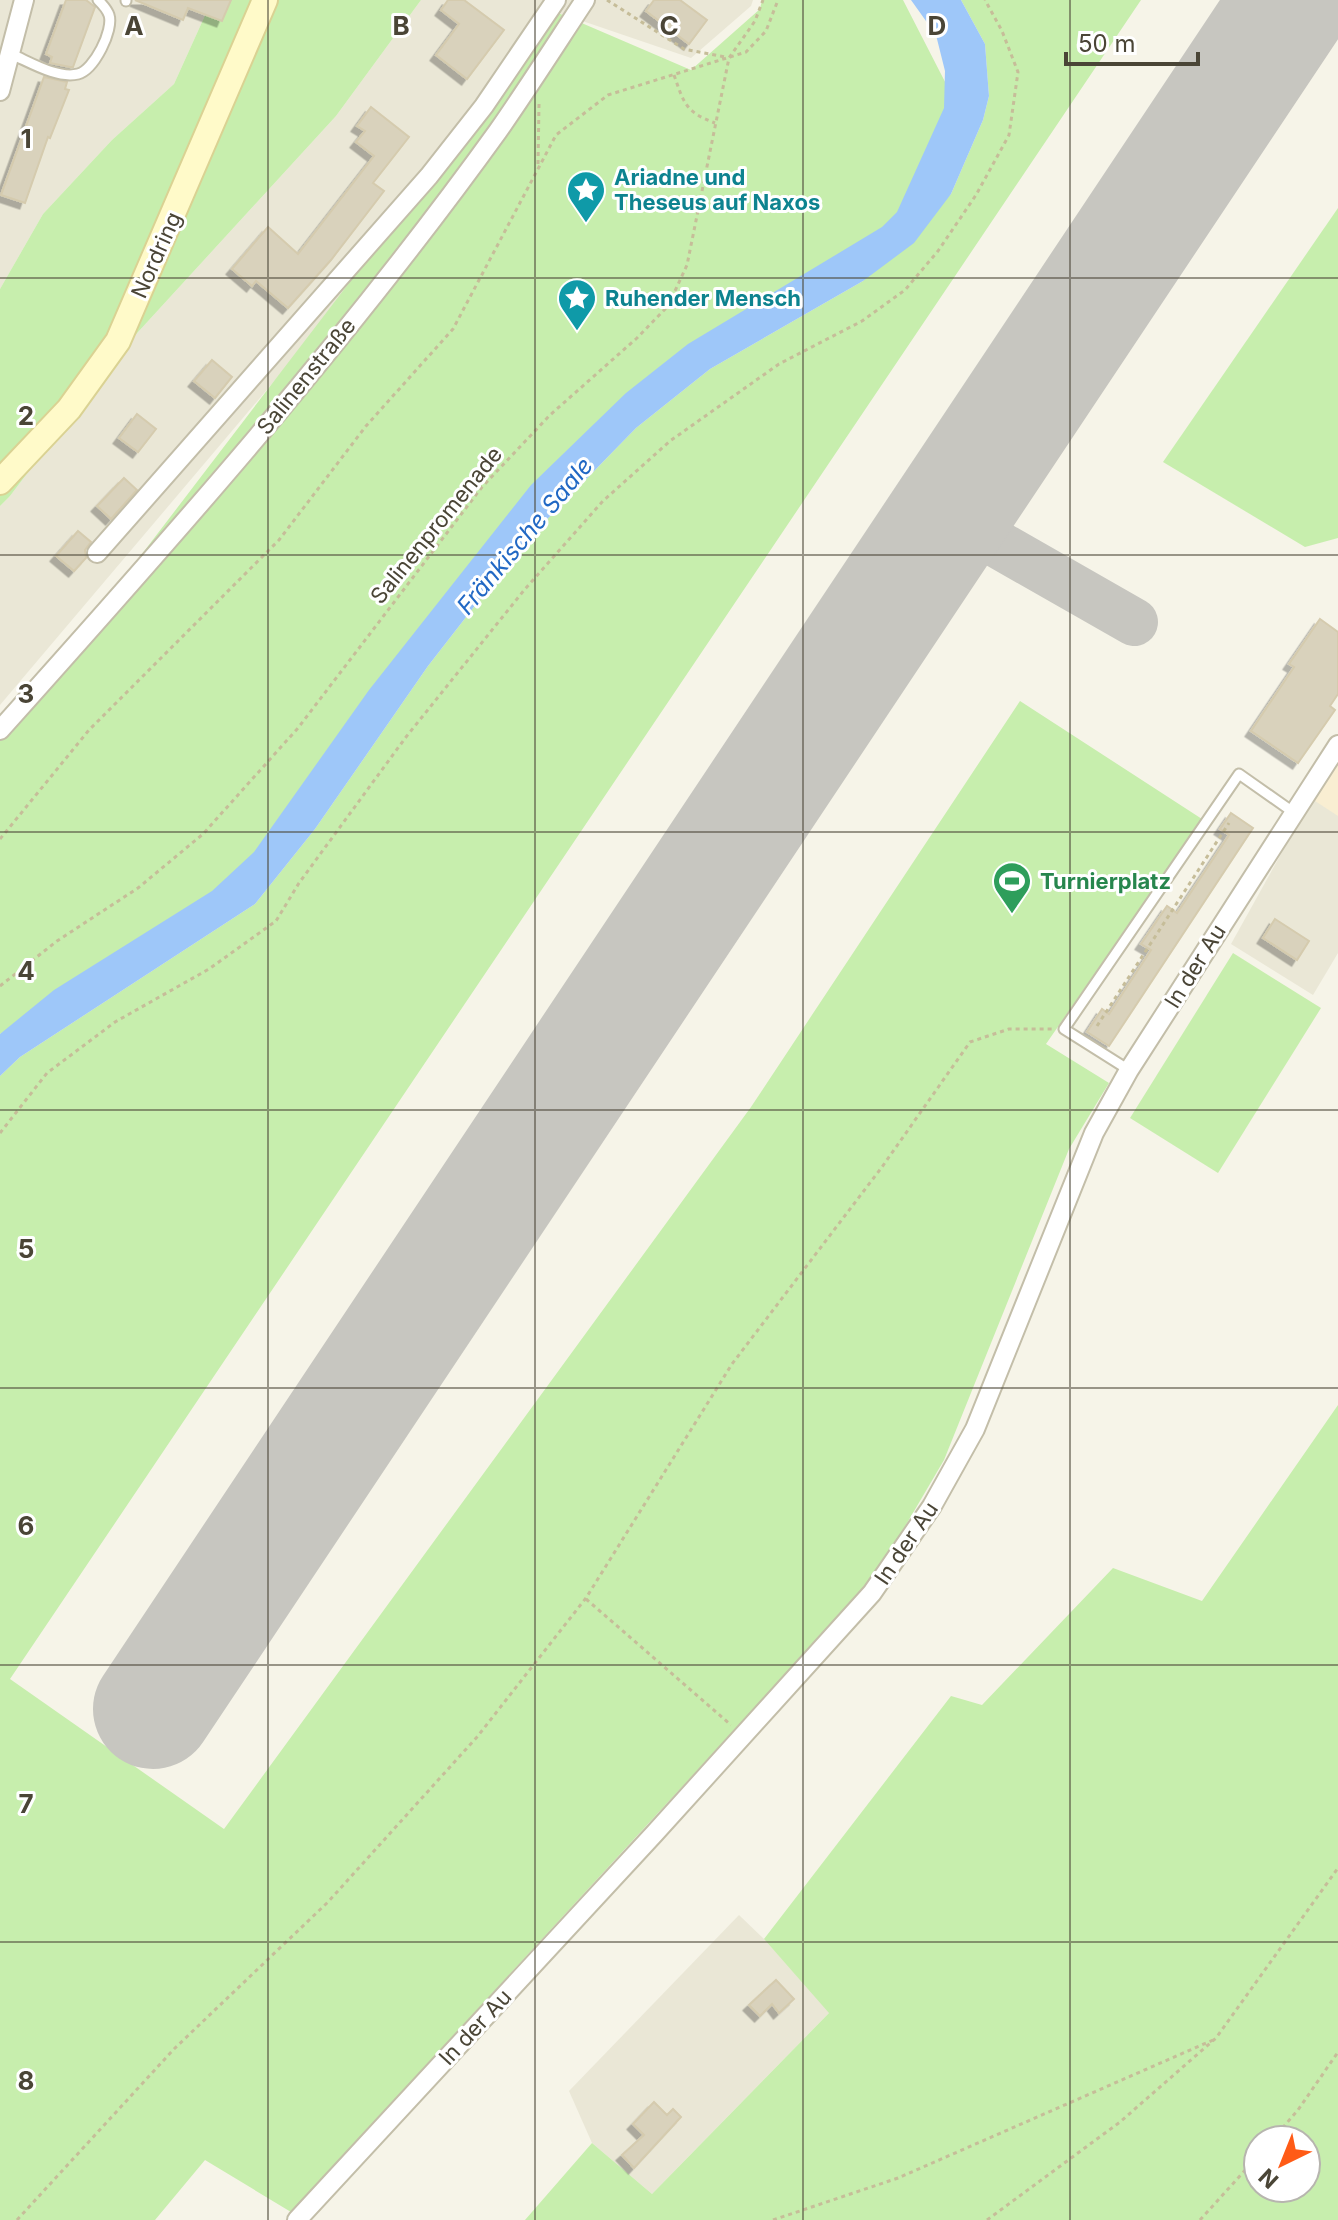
<svg xmlns="http://www.w3.org/2000/svg" width="1338" height="2220" font-family="Inter,sans-serif">
<defs>
<filter id="shadow"><feDropShadow dx="-5.5" dy="5.5" stdDeviation="0" flood-color="#0004"/></filter>
</defs>
<rect width="100%" height="100%" fill="#f6f4e8"/>
<!-- residential -->
<g fill="#eae7d6">
<polygon points="0,0 212,0 174,84 112,140 43,214 0,289"/>
<polygon points="421,0 753,0 751,6 691,58 556,12 397,236 0,705 0,506 10,496 117,355 336,116"/>
<polygon points="1338,761 1338,953 1313,995 1231,944 1311,800"/>
<polygon points="739,1915 764,1939 830,2012 652,2194 592,2143 569,2091"/>
</g>
<!-- commercial -->
<polygon fill="#f9eed2" points="1338,761 1338,816 1315,801"/>
<!-- green -->
<g fill="#c7eead" fill-rule="evenodd">
<polygon points="212,0 421,0 336,116 117,355 10,496 0,506 0,289 43,214 112,140 174,84"/>
<polygon points="762,0 903,0 960,111 908,213 624,409 253,872 0,1034 0,734 48,677 556,12 691,70 760,9"/>
<polygon points="961,0 1141,0 10,1679 224,1829 751,1107 1020,701 1202,819 1046,1044 1109,1083 1069,1149 944,1460 876,1576 291,2212 205,2160 155,2220 0,2220 0,1076 20,1057 255,904 315,829 428,666 522,545 636,428 710,369 863,281 951,194 983,120 989,96 985,44"/>
<polygon points="1338,208 1338,538 1305,547 1163,462"/>
<polygon points="1233,953 1321,1008 1218,1173 1130,1118"/>
<path d="M1338,1405V2220H525L592,2143L652,2194L829,2013L764,1939L951,1696L982,1705L1113,1568L1202,1601ZM1258,2140H1306V2188H1258Z"/>
</g>
<!-- water -->
<polygon fill="#9ec7f9" points="911,0 961,0 985,44 989,96 983,120 951,194 914,243 863,281 710,369 636,428 522,545 428,666 315,829 255,904 20,1057 0,1076 0,1034 54,990 212,891 254,852 369,690 531,485 626,393 688,344 882,227 897,212 944,108 945,71 936,35"/>
<g fill="none" stroke-linecap="round" stroke-linejoin="round">
<!-- taxiway -->
<polyline stroke="#c7c6c0" stroke-width="48" points="950,517 1134,622"/>
<!-- runway -->
<polyline stroke="#c7c6c0" stroke-width="120" points="153,1709 1292,0"/>
</g>
<!-- building -->
<g fill="#d9d2bc" stroke="#d5cbae" stroke-width="2" filter="url(#shadow)">
<polygon points="66,0 86,0 95,7 73,67 70,67 50,63 52,57 46,54"/>
<polygon points="135,0 231,0 222,21 188,8 183,20"/>
<polygon points="448,0 464,0 504,30 467,79 436,55 459,24 441,10"/>
<polygon points="654,0 680,0 707,20 689,44 646,11"/>
<polygon points="44,77 67,82 65,89 69,90 50,138 48,137 25,203 1,195"/>
<polygon points="371,107 409,137 373,183 384,191 331,260 288,308 256,281 252,286 232,269 268,227 298,254 374,156 356,142 365,131 357,126"/>
<polygon points="212,360 232,377 215,398 194,381"/>
<polygon points="137,414 156,429 138,452 119,438"/>
<polygon points="124,478 137,490 111,519 97,506"/>
<polygon points="78,531 91,542 85,550 86,558 74,571 56,556"/>
<polygon points="1320,619 1338,632 1338,694 1330,706 1335,710 1298,763 1251,731 1294,667 1289,664"/>
<polygon points="1231,813 1253,828 1109,1046 1087,1032 1102,1009 1109,1014 1151,950 1141,944 1167,906 1177,913 1229,835 1220,829"/>
<polygon points="1275,919 1309,941 1297,960 1263,938"/>
<polygon points="776,1980 794,1999 779,2013 772,2004 760,2016 749,2005"/>
<polygon points="654,2102 667,2115 673,2109 681,2117 634,2168 622,2155 644,2135 633,2124"/>
</g>
<g fill="none" stroke-linecap="round" stroke-linejoin="round">
<defs>
<g id="lane">
<polyline points="126,1 126,0"/>
<path d="M11,54C30,62 57,79 78,74C94,70 114,30 109,15C107,9 102,4 98,0"/>
<polyline points="1129,1070 1064,1029 1239,774 1293,812"/>
</g>
<g id="street">
<polyline points="0,91 24,0"/>
<polyline points="97,553 429,176 484,106 556,0"/>
<path d="M0,730C173,537 346,342 498,131C528,88 556,44 585,0"/>
<polyline points="297,2220 654,1834 872,1593 932,1506 975,1429 1094,1133 1129,1070 1338,745"/>
</g>
<polyline id="secondary" points="0,482 69,409 118,341 265,0"/>
</defs>
<!-- lane casing -->
<use href="#lane" stroke="#c3bea9" stroke-width="13"/>
<!-- street casing -->
<use href="#street" stroke="#c3bea9" stroke-width="22"/>
<!-- secondary casing -->
<use href="#secondary" stroke="#dad293" stroke-width="28"/>
<!-- path -->
<g stroke="#c6bd99" stroke-width="3" stroke-dasharray="4 4" stroke-linecap="butt">
<polyline points="607,0 684,49 725,57"/>
<path d="M674,75C684,103 685,112 715,123"/>
<polyline points="538,164 539,104"/>
<polyline points="0,839 89,730 279,540 366,426 453,329 556,135 608,95 746,52 766,31 778,0"/>
<polyline points="0,986 57,941 138,888 203,834 298,728 482,487 550,415 637,338 668,306 687,265 729,58 755,21 763,0"/>
<polyline points="1097,1026 1229,823"/>
<polyline points="0,1133 47,1073 115,1022 209,969 276,921 299,883 406,737 525,589 603,501 670,441 779,364 862,321 905,290 938,251 976,195 1009,135 1018,72 1002,31 985,0"/>
<polyline points="586,1599 731,1725"/>
<polyline points="1272,2140 1298,2110 1338,2052"/>
<polyline points="17,2220 174,2049 328,1902 477,1737 586,1598 732,1364 882,1167 970,1042 1009,1029 1052,1029"/>
<polyline points="773,2220 898,2178 1213,2040"/>
<polyline points="987,2220 1120,2122 1216,2038 1338,1868"/>
<polyline points="1200,2220 1258,2156"/>
</g>
<!-- lane -->
<use href="#lane" stroke="#fff" stroke-width="9"/>
<!-- street -->
<use href="#street" stroke="#fff" stroke-width="18"/>
<!-- secondary -->
<use href="#secondary" stroke="#fffac9" stroke-width="24"/>
</g>
<!-- grid -->
<path fill="none" stroke="#4a4536" stroke-width="2" stroke-opacity="0.55" d="M268,0V2220M535,0V2220M803,0V2220M1070,0V2220M0,278H1338M0,555H1338M0,832H1338M0,1110H1338M0,1388H1338M0,1665H1338M0,1942H1338"/>
<!-- icons -->
<defs>
<symbol id="sight-pin" viewBox="-11 -11 22 30"><path d="M0 17L-7.5 6A9.5 9.5 0 1 1 7.5 6Z" fill="#0f9aa8" stroke="#fff"/><path d="M0-6L1.8-2.2L6-1.7L2.9 1.2L3.7 5.4L0 3.3L-3.7 5.4L-2.9 1.2L-6-1.7L-1.8-2.2Z" fill="#fff"/></symbol>
<symbol id="stadium-pin" viewBox="-11 -11 22 30"><path d="M0 17L-7.5 6A9.5 9.5 0 1 1 7.5 6Z" fill="#2e9e5b" stroke="#fff"/><path d="M0-5a6.5 5 0 1 0 0 10a6.5 5 0 1 0 0-10ZM-3.5-1.8h7v3.6h-7Z" fill="#fff"/></symbol>
</defs>
<g fill-rule="evenodd">
<use href="#sight-pin" x="564" y="168" width="44" height="60"/>
<use href="#sight-pin" x="555" y="276" width="44" height="60"/>
<use href="#stadium-pin" x="990" y="859" width="44" height="60"/>
</g>
<g text-anchor="middle" stroke-width="6" stroke-linejoin="round" paint-order="stroke">
<!-- culture labels -->
<g font-size="22" font-weight="bold" fill="#0d838f" stroke="#fff" text-anchor="start">
<text x="614" y="185">Ariadne und<tspan x="614" dy="25">Theseus auf Naxos</tspan></text>
<text x="605" y="306">Ruhender Mensch</text>
</g>
<!-- street labels -->
<g font-size="22" fill="#4a4536" stroke="#fff">
<text transform="translate(156 255) rotate(-66)" y="8">Nordring</text>
<text transform="translate(306 376) rotate(-51)" y="8">Salinenstraße</text>
<text transform="translate(436 525) rotate(-51)" y="8">Salinenpromenade</text>
<text transform="translate(1195 966) rotate(-58)" y="8">In der Au</text>
<text transform="translate(906 1543) rotate(-56)" y="8">In der Au</text>
<text transform="translate(475 2027) rotate(-47)" y="8">In der Au</text>
</g>
<!-- leisure labels -->
<g font-size="22" font-weight="bold" fill="#27864d" stroke="#fff" text-anchor="start">
<text x="1040" y="889">Turnierplatz</text>
</g>
<!-- water labels -->
<g font-size="24" font-style="italic" fill="#2168c4" stroke="#fff">
<text transform="translate(525 536) rotate(-50)" y="8">Fränkische Saale</text>
</g>
</g>
<g font-size="26" text-anchor="middle" font-weight="bold" fill="#4a4536" stroke="#fff" stroke-width="6" stroke-linejoin="round" paint-order="stroke">
<text x="134" y="35">A</text>
<text x="401" y="35">B</text>
<text x="669" y="35">C</text>
<text x="937" y="35">D</text>
<text x="26" y="148">1</text>
<text x="26" y="425">2</text>
<text x="26" y="703">3</text>
<text x="26" y="980">4</text>
<text x="26" y="1258">5</text>
<text x="26" y="1535">6</text>
<text x="26" y="1813">7</text>
<text x="26" y="2090">8</text>
</g>
<!-- north arrow -->
<g transform="translate(1282 2164) rotate(223)"><circle r="38" fill="#ffffff" stroke="#b7b5af" stroke-width="2"/>
<path d="M0-6L14 30L0 20L-14 30Z" fill="#ff5b16"/>
<text y="-12" font-size="22" font-weight="bold" text-anchor="middle" fill="#4a4536">N</text>
</g>
<!-- scale -->
<path d="M1066 52v12h132v-12" fill="none" stroke="#4a4536" stroke-width="4"/>
<text x="1078" y="52" font-size="24" fill="#4a4536" stroke="#ffffff" stroke-width="6" paint-order="stroke">50 m</text>
</svg>
